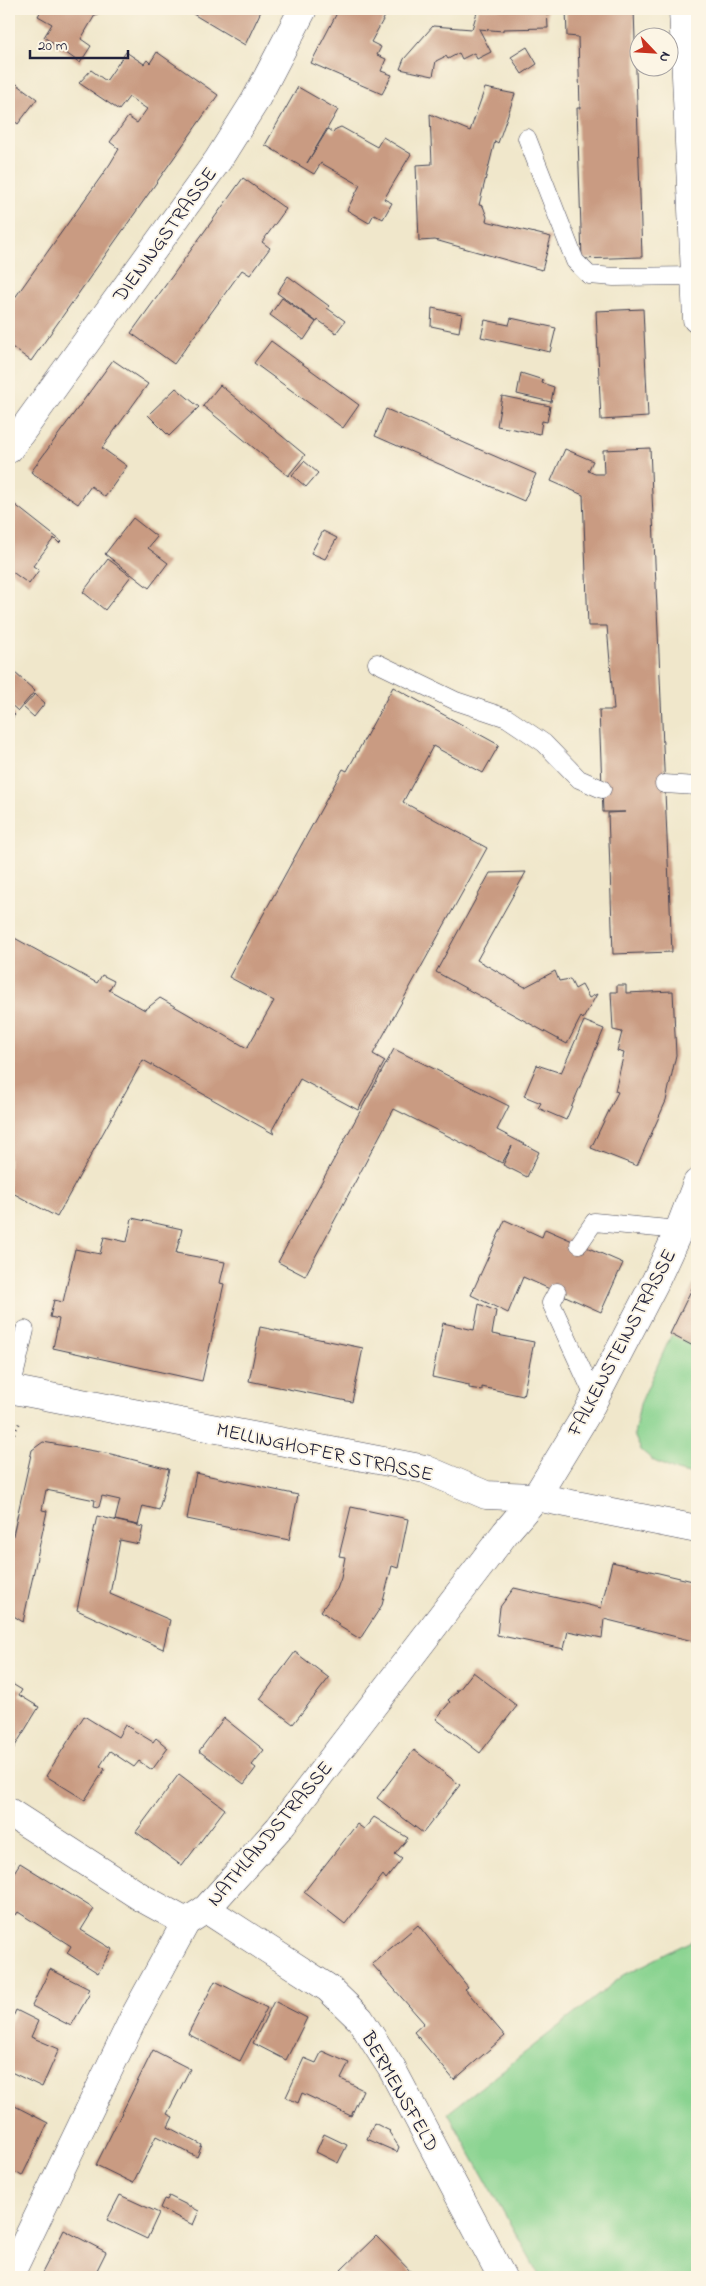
<svg xmlns="http://www.w3.org/2000/svg" width="706" height="2286" font-family="'Indie Flower',sans-serif">
<rect width="100%" height="100%" fill="#fcf5e5"/>
<filter id="ink" filterUnits="userSpaceOnUse"><feTurbulence type="fractalNoise" baseFrequency=".02" numOctaves="2"/><feDisplacementMap in="SourceGraphic" scale="10" xChannelSelector="R" yChannelSelector="G"/><feConvolveMatrix kernelMatrix="1 2 1 2 8 2 1 2 1" color-interpolation-filters="sRGB"/></filter>
<filter id="wash" filterUnits="userSpaceOnUse"><feTurbulence type="fractalNoise" baseFrequency=".0096" numOctaves="4" result="noise"/><feDisplacementMap in="SourceGraphic" scale="20" xChannelSelector="R" yChannelSelector="G"/><feGaussianBlur stdDeviation="1.12" result="paint"/><feColorMatrix in="noise" values="0 0 0 0 0 0 0 0 0 0 0 0 0 0 0 0 0 1.4 0 .05"/><feComposite in="paint" operator="in"/></filter>
<g filter="url(#wash)">
<rect width="100%" height="100%" fill="#f0e7cb"/>
<!-- green -->
<g fill="#89d390" stroke="#567a66">
<polygon points="697,1278 697,1476 677,1471 654,1461 641,1450 634,1435 640,1404"/>
<polygon points="697,1938 697,2277 540,2277 448,2113 624,1975"/>
</g>
<g id="blocks">
<!-- building -->
<g fill="#c99b82">
<polygon points="42,9 108,9 95,15 81,39 91,46 80,63 44,37 52,24 38,16"/>
<polygon points="195,9 262,9 245,45 193,14"/>
<polygon points="339,9 389,9 371,42 381,47 377,55 386,59 381,71 392,75 382,94 311,63"/>
<polygon points="478,9 547,9 548,28 503,29 503,31 479,29 491,52 477,59 474,53 462,59 459,53 448,59 446,56 436,61 433,76 400,69 404,59 433,26 472,29"/>
<polygon points="566,9 634,9 642,257 582,259 577,108 580,108 578,37 567,36"/>
<polygon points="527,47 537,64 522,74 511,57"/>
<polygon points="126,52 144,64 147,60 150,63 157,52 218,95 31,361 9,345 9,306 110,164 119,149 110,142 128,117 137,123 147,109 129,97 119,110 79,83 91,70 106,81"/>
<polygon points="14,82 37,99 18,124 9,117 9,89"/>
<polygon points="298,87 338,110 307,163 328,129 333,133 336,129 341,127 377,147 383,137 411,154 384,199 392,203 383,219 374,214 369,223 347,210 360,185 321,163 314,174 265,145"/>
<polygon points="485,88 515,94 498,143 495,141 479,205 483,206 487,217 486,221 551,237 542,270 435,240 419,241 416,165 432,164 430,114 470,131"/>
<polygon points="243,178 286,209 262,242 270,248 250,275 242,270 174,364 131,333"/>
<polygon points="288,276 329,306 327,308 345,321 336,333 318,320 317,322 277,293"/>
<polygon points="282,298 316,322 304,340 270,315"/>
<polygon points="432,308 462,314 459,332 431,326"/>
<polygon points="643,309 648,417 601,420 596,311"/>
<polygon points="511,318 556,328 550,352 481,337 485,320 509,325"/>
<polygon points="271,341 359,405 343,428 254,363"/>
<polygon points="113,360 148,384 102,448 127,466 105,497 91,486 78,504 31,472"/>
<polygon points="521,373 543,380 542,383 554,387 551,402 517,394"/>
<polygon points="220,385 305,455 288,476 203,406"/>
<polygon points="176,388 199,407 169,436 148,415"/>
<polygon points="502,396 550,406 547,422 542,421 540,434 497,426"/>
<polygon points="386,409 536,474 524,501 375,436"/>
<polygon points="650,448 672,952 613,954 608,813 625,812 603,812 599,710 614,710 607,626 588,626 583,495 551,481 565,449 593,461 588,471 595,474 604,474 603,450"/>
<polygon points="304,461 318,473 306,487 292,475"/>
<polygon points="9,500 61,541 59,543 54,538 33,566 39,570 29,584 11,571 9,574"/>
<polygon points="133,518 157,537 148,548 168,563 149,588 105,554"/>
<polygon points="323,531 337,538 325,559 311,553"/>
<polygon points="108,559 131,576 105,610 83,592"/>
<polygon points="14,672 35,691 18,711 9,703 9,677"/>
<polygon points="393,687 499,745 483,773 433,746 403,802 487,848 373,1054 385,1061 358,1110 300,1079 272,1130 274,1134 143,1060 57,1217 9,1191 9,935 97,983 102,975 114,981 109,990 145,1010 160,998 247,1048 274,1001 229,977 343,769 347,771"/>
<polygon points="35,694 45,703 34,717 23,707"/>
<polygon points="9,710 15,715 9,722"/>
<polygon points="526,872 477,960 525,987 555,971 559,981 570,979 575,989 582,985 589,998 597,994 583,1019 581,1017 567,1044 436,972 490,873"/>
<polygon points="617,985 626,985 626,993 673,991 676,1055 666,1101 637,1166 591,1148 618,1092 615,1091 624,1053 617,1051 622,1032 613,1030 611,992 617,992"/>
<polygon points="584,1021 604,1029 566,1120 538,1108 541,1103 524,1096 537,1065 561,1073"/>
<polygon points="394,1049 509,1106 497,1130 539,1152 527,1177 503,1165 512,1146 502,1163 394,1109 305,1276 278,1262"/>
<polygon points="132,1218 182,1229 176,1253 225,1262 220,1283 224,1284 202,1381 53,1348 59,1319 50,1317 54,1300 63,1302 75,1249 100,1254 104,1237 127,1242"/>
<polygon points="505,1220 542,1237 545,1229 623,1263 601,1312 523,1277 508,1313 471,1295"/>
<polygon points="697,1278 697,1348 670,1334"/>
<polygon points="479,1304 496,1311 492,1334 534,1342 523,1396 482,1387 482,1390 469,1388 469,1385 432,1377 443,1323 474,1330"/>
<polygon points="260,1327 363,1348 352,1402 249,1381"/>
<polygon points="43,1442 111,1454 169,1469 159,1510 143,1506 138,1525 115,1520 120,1500 102,1496 99,1507 94,1506 95,1500 46,1490 42,1510 47,1511 23,1622 9,1613 9,1553 32,1450"/>
<polygon points="196,1473 298,1495 289,1540 187,1519"/>
<polygon points="351,1507 408,1519 398,1568 392,1566 382,1605 360,1639 337,1625 339,1624 321,1611 337,1589 341,1578 345,1557 339,1556"/>
<polygon points="97,1516 143,1527 139,1544 120,1540 110,1594 170,1620 163,1649 77,1610"/>
<polygon points="612,1562 697,1582 697,1642 604,1619 602,1638 568,1631 564,1649 497,1635 500,1607 514,1588 601,1608"/>
<polygon points="295,1652 329,1678 293,1724 260,1699"/>
<polygon points="473,1672 517,1706 480,1753 436,1719 450,1702 448,1700 458,1691 456,1690 459,1690"/>
<polygon points="9,1682 22,1690 19,1695 39,1707 9,1756"/>
<polygon points="84,1716 118,1737 125,1725 153,1742 156,1738 168,1748 152,1770 139,1761 134,1767 110,1751 100,1766 105,1769 85,1800 46,1776"/>
<polygon points="224,1718 264,1750 252,1765 256,1768 244,1784 199,1751"/>
<polygon points="414,1750 460,1785 423,1833 377,1798"/>
<polygon points="179,1774 225,1809 182,1866 136,1832"/>
<polygon points="374,1817 408,1838 395,1854 402,1859 386,1879 383,1875 345,1924 304,1892 357,1824 364,1829"/>
<polygon points="9,1859 14,1862 9,1871"/>
<polygon points="20,1863 94,1909 81,1930 112,1949 98,1973 67,1953 71,1946 18,1912 16,1915 9,1910 9,1880"/>
<polygon points="418,1925 468,1987 465,1989 505,2036 454,2080 414,2032 424,2023 372,1964"/>
<polygon points="50,1969 89,1989 87,1992 90,1993 71,2026 32,2006"/>
<polygon points="215,1981 267,2008 240,2061 188,2034"/>
<polygon points="274,2001 307,2018 286,2060 253,2043"/>
<polygon points="16,2010 38,2021 31,2037 59,2049 42,2087 9,2071 9,2026"/>
<polygon points="153,2050 190,2069 167,2114 173,2117 168,2127 202,2145 197,2157 156,2136 133,2183 96,2165"/>
<polygon points="322,2051 349,2063 341,2079 363,2090 351,2116 302,2093 298,2103 286,2097 304,2058 316,2063"/>
<polygon points="9,2103 48,2123 22,2176 9,2169"/>
<polygon points="374,2123 390,2131 389,2132 399,2147 397,2152 367,2139"/>
<polygon points="324,2134 347,2145 338,2163 316,2152"/>
<polygon points="120,2195 159,2213 147,2239 107,2220"/>
<polygon points="169,2196 199,2211 193,2225 160,2208 164,2199 167,2200"/>
<polygon points="64,2230 106,2252 95,2274 100,2277 40,2277"/>
<polygon points="376,2236 416,2277 348,2277 341,2270"/>
</g>
</g>
</g>
<g filter="url(#ink)">
<use href="#blocks" fill-opacity="0" stroke="#414051" stroke-width="1"/>
<g fill="none" stroke-linecap="round" stroke-linejoin="round">
<defs>
<g id="service">
<polyline points="527,138 575,261 589,275 614,277 696,276"/>
<polyline points="377,663 456,701 507,718 544,743 579,779 602,789"/>
<polyline points="664,784 697,786"/>
<polyline points="579,1244 594,1222 679,1230"/>
<polyline points="557,1292 551,1303 595,1398"/>
<polyline points="11,1389 25,1330"/>
</g>
<g id="minor">
<polyline points="9,449 218,160 255,101 303,9"/>
<polyline points="9,1812 144,1899 186,1922"/>
<polyline points="206,1909 328,1988 360,2019 392,2069 502,2277"/>
</g>
<g id="tertiary">
<polyline points="683,9 697,319"/>
<polyline points="9,2277 134,2017 186,1922 206,1909 279,1828 506,1532 536,1497 587,1413 655,1282 679,1230 697,1183"/>
</g>
<polyline id="secondary" points="9,1389 425,1469 486,1495 536,1497 697,1529"/>
</defs>
<!-- service casing -->
<use href="#service" stroke="#414051" stroke-width="19"/>
<!-- minor casing -->
<use href="#minor" stroke="#414051" stroke-width="29"/>
<!-- tertiary casing -->
<use href="#tertiary" stroke="#414051" stroke-width="29"/>
<!-- secondary casing -->
<use href="#secondary" stroke="#414051" stroke-width="29"/>
<!-- path -->
<polyline stroke="#414051" stroke-width="3" stroke-dasharray="1 4" stroke-linecap="butt" points="9,1442 20,1422"/>
<!-- service -->
<use href="#service" stroke="#fff" stroke-width="18"/>
<!-- minor -->
<use href="#minor" stroke="#fff" stroke-width="28"/>
<!-- tertiary -->
<use href="#tertiary" stroke="#fff" stroke-width="28"/>
<!-- secondary -->
<use href="#secondary" stroke="#fff" stroke-width="28"/>
</g>
</g>
<g text-anchor="middle" stroke-width="4" stroke-linejoin="round" paint-order="stroke">
<!-- street labels -->
<g font-size="20" fill="#22223b" stroke="#fcf5e5">
<text transform="translate(164 234) rotate(-54)" y="7">DIENINGSTRASSE</text>
<text transform="translate(621 1342) rotate(-62)" y="7">FALKENSTEINSTRASSE</text>
<text transform="translate(325 1451) rotate(12)" y="7">MELLINGHOFER STRASSE</text>
<text transform="translate(269 1833) rotate(-50)" y="7">NATHLANDSTRASSE</text>
<text transform="translate(401 2091) rotate(60)" y="7">BERMENSFELD</text>
</g>
</g>
<!-- margin -->
<rect width="706" height="2286" fill="none" stroke="#fcf5e5" stroke-width="30"/>
<!-- north arrow -->
<g transform="translate(654 52) rotate(115)"><circle r="24" fill="#fcf5e5" stroke="#a5a1a1"/>
<path d="M0-4L9 19L0 12L-9 19Z" fill="#c8321e"/>
<text y="-8" font-size="14" font-weight="bold" text-anchor="middle" fill="#22223b">N</text>
</g>
<!-- scale -->
<path d="M30 50v8h98v-8" fill="none" stroke="#22223b" stroke-width="2.5"/>
<text x="38" y="50" font-size="15" fill="#22223b" stroke="#fcf5e5" stroke-width="4" paint-order="stroke">20 m</text>
</svg>
